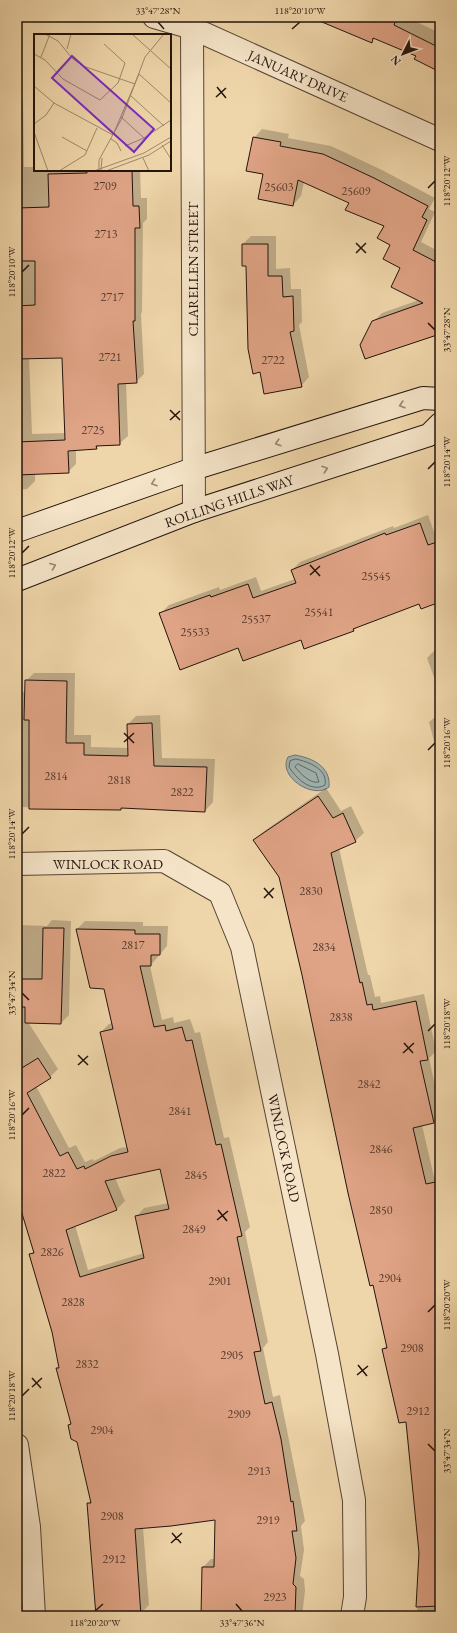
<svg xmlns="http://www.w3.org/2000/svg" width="457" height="1633" font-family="'EB Garamond',serif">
<rect width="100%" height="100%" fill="#efd6aa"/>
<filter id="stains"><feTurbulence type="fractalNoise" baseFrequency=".005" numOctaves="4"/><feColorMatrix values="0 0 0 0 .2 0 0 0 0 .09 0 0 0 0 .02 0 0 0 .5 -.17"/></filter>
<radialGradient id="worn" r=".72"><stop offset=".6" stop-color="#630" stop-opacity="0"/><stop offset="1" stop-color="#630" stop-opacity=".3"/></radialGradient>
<!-- water -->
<path fill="#a0b6b5" stroke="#6e7572" d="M295,755C313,758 331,767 329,787C313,800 277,776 288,757Z"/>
<!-- shadow -->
<g fill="#0003" fill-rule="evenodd">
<polygon points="311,17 406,17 440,33 440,76 436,74 438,70 417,55 375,38 371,42"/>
<path d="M17,100H23L24,167H35V170H140L141,198H147V219L143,223L142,312L141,314L144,374L136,382L126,383L128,436L119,444L100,445L96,448L76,449V464L68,472L35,473V481L27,489L17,490ZM63,357L66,433L32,434L29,358Z"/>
<polygon points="262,129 289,134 288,138 331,146 382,170 435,198 429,209 435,212 421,242 440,252 440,333 373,322 382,313 419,300 402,268 385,226 350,203 304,182 301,196 293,205 264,173 254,138"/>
<polygon points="251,236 276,236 276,269 290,268 291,289 301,289 302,322 299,325 309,377 301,386 247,265 243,244"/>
<polygon points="428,515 436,537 440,536 440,601 420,602 357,626 354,630 239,647 161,613 169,605 219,587 220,590 256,577 261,591 295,579 292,570 300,562 393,526 394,528"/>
<polygon points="440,648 440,694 427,658 435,650"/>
<polygon points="34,673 75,673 74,735 91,735 91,747 129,748 128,724 136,716 160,715 162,758 215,759 213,802 205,811 123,807 121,809 17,807 17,692 26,692 26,681"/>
<polygon points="440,713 440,743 435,745 429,722"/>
<polygon points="326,788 341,811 351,806 364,833 355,841 339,848 368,975 370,975 375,997 380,996 381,1003 424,994 436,1051 429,1058 440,1108 440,1116 433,1122 422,1125 434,1177 440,1176 440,1616 417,1616 420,1553 406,1420 383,1349 387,1345 280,877 254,840 263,832"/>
<path d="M52,920L71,921L69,1015L61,1023L28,1022L58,1069L50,1077L36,1086L69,1148L76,1145L85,1162L93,1159L94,1161L120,1148L128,1147L101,1032L109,1024L113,1023L105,988L77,929L85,921L143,922V926H168L167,946L150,966L162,1020L173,1017L174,1023L190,1019L195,1033L200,1032L224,1138L229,1137L250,1227L245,1232L268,1342L263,1348L273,1397L280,1395L305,1521L301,1526L304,1550L300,1576L304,1579L305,1591L302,1616H239L203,1567L211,1559H215L216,1518L143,1528L149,1605L141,1613L88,1504L91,1500L78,1441L69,1425L72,1422L57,1369L60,1366L53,1332L30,1255L34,1251L21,1207L17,1209V925L47,926ZM160,1167L169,1203L144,1208L136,1217L144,1253L88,1270L75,1225L117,1209L125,1201L115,1178Z"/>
</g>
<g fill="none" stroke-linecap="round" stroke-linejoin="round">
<!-- shore -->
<g stroke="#626561" stroke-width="1">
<path d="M296,759C309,762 328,769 325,785C311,793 296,778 289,767L290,761Z"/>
<path d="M298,764L316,773L319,782C310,784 301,774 295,767Z"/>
</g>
</g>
<!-- building -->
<g fill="#dfa385" stroke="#23140d" fill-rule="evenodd">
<polygon points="310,17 397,17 394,25 440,48 440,72 414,59 416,56 373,38 372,43"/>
<polygon points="253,137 281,142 280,146 323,154 374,178 428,206 422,217 427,220 413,250 440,264 440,334 365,359 360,345 372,321 423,303 391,287 400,268 383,259 390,245 377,238 384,226 345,210 349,203 298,180 293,206 258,199 263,174 246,171"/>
<polygon points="87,170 132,170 133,206 139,206 140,228 135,228 135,321 133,321 137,383 118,384 120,445 96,446 97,449 68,451 69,473 17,475 17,442 65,440 62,358 17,359 17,306 35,305 35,261 17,261 17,208 49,207 48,174 87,173"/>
<polygon points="242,244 268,244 268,276 282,276 283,297 293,296 294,331 290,332 302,387 264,394 260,372 253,374 248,349 246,266 242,266"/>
<polygon points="420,523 428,545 440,541 440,602 421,609 419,604 353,629 354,631 304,649 301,640 243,661 238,648 180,670 159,613 210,595 211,597 248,584 253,598 296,583 291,570 385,533 386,535"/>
<polygon points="25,680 67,681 66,743 84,743 84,755 128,756 127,724 152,723 154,766 207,767 205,812 121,808 121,810 29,809 29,720 24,720"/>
<polygon points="318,796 333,818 343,813 356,842 331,853 360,983 362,982 367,1005 372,1004 373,1010 416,1001 428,1060 420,1061 434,1123 413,1128 426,1184 440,1181 440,1606 416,1607 419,1553 406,1422 399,1423 382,1349 387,1348 373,1285 370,1286 348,1193 302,975 279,877 253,840"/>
<polygon points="43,928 64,928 61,1024 25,1023 25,1007 17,1007 17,979 42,979"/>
<path d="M76,929L135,930V934H160V955H151V966H140L154,1027L165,1025L166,1031L182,1027L186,1041L192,1040L216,1145L221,1144L242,1236L237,1237L261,1351L254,1352L265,1404L272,1402L281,1439L291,1502L293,1501L297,1531H292L296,1558L293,1584L296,1587L295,1616H201L202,1567H214L215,1520L171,1526L135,1529L141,1616H96L87,1503H91L77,1442L71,1439L68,1425L71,1424L56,1368H59L52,1332L29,1254L34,1253L17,1197V1071L38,1058L51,1078L27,1093L60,1156L68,1152L77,1169L84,1166L85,1169L111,1156L128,1152L100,1032L113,1029L104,989L90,988ZM160,1169L169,1209L135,1216L144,1258L80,1277L66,1230L117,1210L105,1181Z"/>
</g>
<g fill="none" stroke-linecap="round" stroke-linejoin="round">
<defs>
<g id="street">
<polyline points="154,17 192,28 440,140"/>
<polyline points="192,28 194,511"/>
<polyline points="17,864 164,861 220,893 242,947 327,1354 354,1500 355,1597 352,1616"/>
<polyline points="17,1445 29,1527 34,1616"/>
</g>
<g id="secondary">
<polyline points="17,531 193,469 423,398 440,399"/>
<polyline points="17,580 194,511 429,435 440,424"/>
</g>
</defs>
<!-- street casing -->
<use href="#street" stroke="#564434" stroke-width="24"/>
<!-- secondary casing -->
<use href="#secondary" stroke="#23140d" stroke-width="24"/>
<!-- street -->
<use href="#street" stroke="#f5e4c8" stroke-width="22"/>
<!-- secondary -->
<use href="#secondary" stroke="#f5e4c8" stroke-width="22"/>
</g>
<!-- one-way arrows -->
<defs><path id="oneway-chevron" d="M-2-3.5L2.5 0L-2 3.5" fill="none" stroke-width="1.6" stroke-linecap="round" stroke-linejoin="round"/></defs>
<g stroke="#968674">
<use href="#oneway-chevron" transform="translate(402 405) rotate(163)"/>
<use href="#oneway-chevron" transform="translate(278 443) rotate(163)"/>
<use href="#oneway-chevron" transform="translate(325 469) rotate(-18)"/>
<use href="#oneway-chevron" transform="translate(154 483) rotate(161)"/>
<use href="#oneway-chevron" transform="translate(53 566) rotate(-21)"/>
</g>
<!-- ticks -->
<path fill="none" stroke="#23140d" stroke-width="1.5" d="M158,22L164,29M292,29L300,22M217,87L226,98M216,97L226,88M428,188L435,181M356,243L366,253M356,253L366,243M22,272L29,265M428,323L435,330M170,410L180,420M170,420L180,411M428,469L435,462M22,553L29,546M310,565L320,576M310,575L320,566M124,733L134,743M124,742L134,733M428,750L435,743M22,834L29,827M264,888L273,898M264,898L274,888M22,993L29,1000M428,1031L435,1024M404,1043L413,1053M403,1053L414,1043M78,1055L88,1065M78,1065L88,1056M22,1115L29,1108M218,1210L227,1221M217,1220L228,1211M428,1312L435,1305M358,1365L367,1376M357,1375L368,1366M32,1378L41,1388M32,1387L42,1378M22,1396L29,1389M428,1444L435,1451M172,1533L181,1543M171,1543L182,1533M236,1604L242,1611M95,1611L103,1604"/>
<g text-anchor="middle" stroke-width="4" stroke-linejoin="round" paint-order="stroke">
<!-- number labels -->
<g font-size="12" fill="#52382b">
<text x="105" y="190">2709</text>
<text x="279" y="191">25603</text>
<text x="356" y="195">25609</text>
<text x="106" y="238">2713</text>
<text x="112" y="301">2717</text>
<text x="110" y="361">2721</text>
<text x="273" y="364">2722</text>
<text x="93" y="434">2725</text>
<text x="376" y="580">25545</text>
<text x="319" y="616">25541</text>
<text x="256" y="623">25537</text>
<text x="195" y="636">25533</text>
<text x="56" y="780">2814</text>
<text x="119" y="784">2818</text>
<text x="182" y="796">2822</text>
<text x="311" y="895">2830</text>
<text x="133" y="949">2817</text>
<text x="324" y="951">2834</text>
<text x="341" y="1021">2838</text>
<text x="369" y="1088">2842</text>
<text x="180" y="1115">2841</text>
<text x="381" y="1153">2846</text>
<text x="54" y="1177">2822</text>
<text x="196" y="1179">2845</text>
<text x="381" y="1214">2850</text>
<text x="194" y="1233">2849</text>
<text x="52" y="1256">2826</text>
<text x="390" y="1282">2904</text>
<text x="220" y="1285">2901</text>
<text x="73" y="1306">2828</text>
<text x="412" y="1352">2908</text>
<text x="232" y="1359">2905</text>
<text x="87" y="1368">2832</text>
<text x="418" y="1415">2912</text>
<text x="239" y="1418">2909</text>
<text x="102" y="1434">2904</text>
<text x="259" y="1475">2913</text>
<text x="112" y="1520">2908</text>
<text x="268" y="1524">2919</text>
<text x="114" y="1563">2912</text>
<text x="275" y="1601">2923</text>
</g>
<!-- street labels -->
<g font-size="14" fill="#23140d" stroke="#f5e4c8">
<text transform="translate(298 76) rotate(24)" y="5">JANUARY DRIVE</text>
<text transform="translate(193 269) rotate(-90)" y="5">CLARELLEN STREET</text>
<text transform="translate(229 501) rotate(-19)" y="5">ROLLING HILLS WAY</text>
<text x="108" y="869">WINLOCK ROAD</text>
<text transform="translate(284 1148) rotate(78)" y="5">WINLOCK ROAD</text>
</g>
</g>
<!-- overview -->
<g transform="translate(34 34)">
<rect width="137" height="137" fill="#efd6aa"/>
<path fill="none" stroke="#9d886b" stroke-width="1" d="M11,0L24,7L38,24L49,32L101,50M98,0L137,35M33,15L37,0M0,20L11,26L29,45L66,66L84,49L91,29L70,10M7,23L16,0M105,40L137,69M0,52L20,69L79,101M97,62L130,92M87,83L110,104M0,90L12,81L20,69M0,98L14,137M79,101L105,40M28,103L53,117M77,105L83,109L87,117M128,111L137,125M91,112L110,104L137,86M109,124L115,137M65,136V126L88,84L111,23L130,0M25,137L51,121L63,94M60,137L110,119L137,103M67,137L68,124M72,137L115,121L137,107"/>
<path fill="#7b2cbf" fill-opacity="0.15" stroke="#7b2cbf" stroke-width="2" d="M38,22L120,95L100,118L18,44Z"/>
<rect width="137" height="137" fill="none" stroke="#23140d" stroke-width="2"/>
</g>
<!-- margin -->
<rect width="457" height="1633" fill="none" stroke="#efd6aa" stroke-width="44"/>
<!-- north arrow -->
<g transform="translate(403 54) rotate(228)" stroke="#f5e4c8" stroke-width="3" paint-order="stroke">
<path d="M0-3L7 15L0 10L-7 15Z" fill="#23140d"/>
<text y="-6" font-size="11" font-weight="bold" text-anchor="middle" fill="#23140d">N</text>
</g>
<rect x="22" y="22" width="413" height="1589" fill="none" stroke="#23140d" stroke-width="1.5"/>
<g font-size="10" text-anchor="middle" fill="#23140d">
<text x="158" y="14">33°47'28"N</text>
<text x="300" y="14">118°20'10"W</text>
<text transform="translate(446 181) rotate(-90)" y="4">118°20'12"W</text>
<text transform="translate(11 272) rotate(-90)" y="4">118°20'10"W</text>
<text transform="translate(446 330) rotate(-90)" y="4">33°47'28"N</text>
<text transform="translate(446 462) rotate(-90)" y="4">118°20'14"W</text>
<text transform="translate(11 553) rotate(-90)" y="4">118°20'12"W</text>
<text transform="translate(446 743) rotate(-90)" y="4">118°20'16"W</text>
<text transform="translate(11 834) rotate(-90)" y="4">118°20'14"W</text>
<text transform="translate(11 993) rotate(-90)" y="4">33°47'34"N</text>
<text transform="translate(446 1024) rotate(-90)" y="4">118°20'18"W</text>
<text transform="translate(11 1115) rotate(-90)" y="4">118°20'16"W</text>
<text transform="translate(446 1305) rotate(-90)" y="4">118°20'20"W</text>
<text transform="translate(11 1396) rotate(-90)" y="4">118°20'18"W</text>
<text transform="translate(446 1451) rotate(-90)" y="4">33°47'34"N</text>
<text x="95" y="1626">118°20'20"W</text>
<text x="242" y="1626">33°47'36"N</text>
</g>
<rect width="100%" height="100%" filter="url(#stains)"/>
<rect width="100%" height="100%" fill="url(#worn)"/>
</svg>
